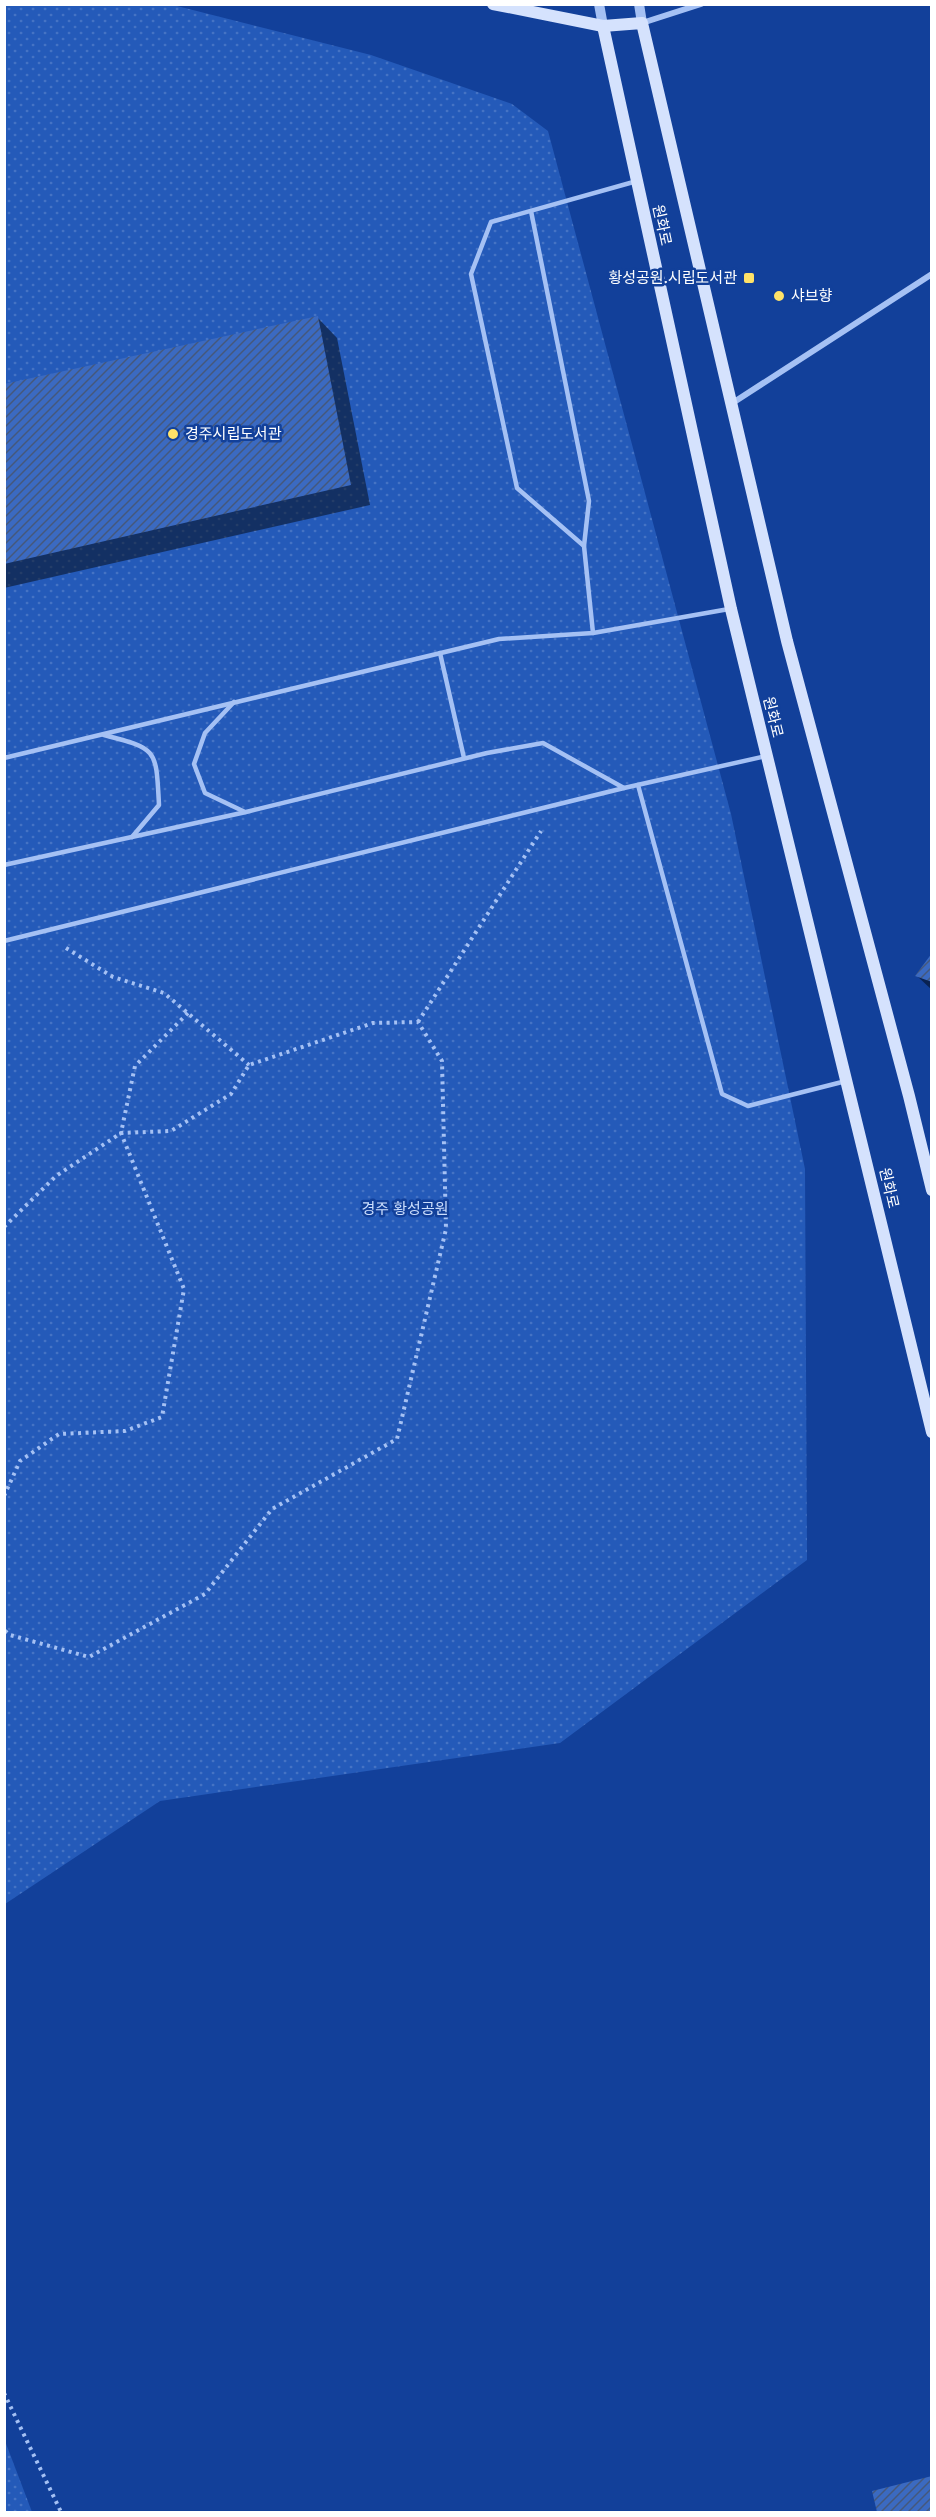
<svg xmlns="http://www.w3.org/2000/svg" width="936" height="2517" font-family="Inter,'Noto Sans KR',sans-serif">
<defs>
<pattern id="park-dots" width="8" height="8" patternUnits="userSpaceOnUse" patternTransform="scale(1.5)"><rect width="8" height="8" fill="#245ab9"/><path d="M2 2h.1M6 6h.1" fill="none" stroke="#4573c4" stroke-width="1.8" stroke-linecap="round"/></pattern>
<pattern id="building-hatch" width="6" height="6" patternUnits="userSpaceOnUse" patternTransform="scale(1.5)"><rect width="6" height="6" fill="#3b6ac1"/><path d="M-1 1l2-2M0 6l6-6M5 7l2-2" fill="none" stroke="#45587b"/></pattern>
</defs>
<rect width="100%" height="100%" fill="#12409a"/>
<!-- park -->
<g fill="url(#park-dots)">
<polygon points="5,5 173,5 371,55 512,104 548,131 731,814 805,1169 807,1560 560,1743 160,1801 5,1904"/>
<polygon points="5,2441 32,2512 5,2512"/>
</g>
<!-- shadow -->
<g fill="#0007">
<polygon points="318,318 337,338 370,505 4,588 4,385"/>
<polygon points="932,956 932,990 917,976"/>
<polygon points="932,2478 932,2512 878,2512 873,2492"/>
</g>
<!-- building -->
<g fill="url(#building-hatch)">
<polygon points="318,316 351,485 4,564 4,384"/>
<polygon points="932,953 932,982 915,976"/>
<polygon points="932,2476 932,2512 877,2512 872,2491"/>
</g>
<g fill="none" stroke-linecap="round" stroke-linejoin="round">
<!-- path -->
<g stroke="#a5c1f4" stroke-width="4" stroke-dasharray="3 4.5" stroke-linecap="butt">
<polyline points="66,948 113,977 164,993 249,1065"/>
<polyline points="418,1022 541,831"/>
<polyline points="4,1227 56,1176 121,1133 171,1131 231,1094 249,1065 373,1023 418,1022 442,1061 446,1229 397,1439 272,1509 205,1594 89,1657 10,1635 4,1630"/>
<polyline points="4,1496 20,1461 59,1434 125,1431 162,1417 184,1289 121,1133 135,1066 189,1012"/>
<polyline points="4,2393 61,2512"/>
</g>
<!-- service -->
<g stroke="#a5c1f4" stroke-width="4.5">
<polyline points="531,211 589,501 584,546"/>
<polyline points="593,633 584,546 517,488 471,274 491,222 637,181"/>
<polyline points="440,653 464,758"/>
<polyline points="234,702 205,733 194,764 205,793 245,812"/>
<path d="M104,735C158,749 156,749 159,805L132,837"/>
<polyline points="4,758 499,639 593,633 729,609"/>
<polyline points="638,785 722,1094 748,1106 846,1081"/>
<polyline points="4,865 246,812 487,753 543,743 624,788"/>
<polyline points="4,941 624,788 766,756"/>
</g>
<!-- minor -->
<g stroke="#a5c1f4" stroke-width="6">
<polyline points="642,23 701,4"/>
<polyline points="731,404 932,274"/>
</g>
<!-- tertiary -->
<g stroke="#a5c1f4" stroke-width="10">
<polyline points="599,4 603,26"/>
<polyline points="639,4 642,23"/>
</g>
<!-- secondary -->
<g stroke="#d5e2fd" stroke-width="12">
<polyline points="493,4 603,26 642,23 787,641 909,1096 932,1190"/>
<polyline points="603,26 731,609 932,1432"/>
</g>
</g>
<!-- markers -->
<g fill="#ffe268" stroke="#12409a" stroke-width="2">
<rect x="743" y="272" width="12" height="12" rx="3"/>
<circle cx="779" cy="296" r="6"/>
<circle cx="173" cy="434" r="6"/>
</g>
<g text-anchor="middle" stroke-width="5" stroke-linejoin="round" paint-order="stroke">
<!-- street labels -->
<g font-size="15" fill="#fff" stroke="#12409a">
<text transform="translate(662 225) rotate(78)" y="5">원화로</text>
<text transform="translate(773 717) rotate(76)" y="5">원화로</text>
<text transform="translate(889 1188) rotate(77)" y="5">원화로</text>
</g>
<!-- poi labels -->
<g font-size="15" fill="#fff" stroke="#12409a" text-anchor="start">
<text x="737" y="283" text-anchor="end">황성공원.시립도서관</text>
<text x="791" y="301">샤브향</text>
<text x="185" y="439">경주시립도서관</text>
</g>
<!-- park labels -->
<g font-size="15" fill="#cddffe" stroke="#12409a">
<text x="405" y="1214">경주 황성공원</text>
</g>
</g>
<!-- border -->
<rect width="936" height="2517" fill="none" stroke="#ffffff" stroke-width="12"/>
</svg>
